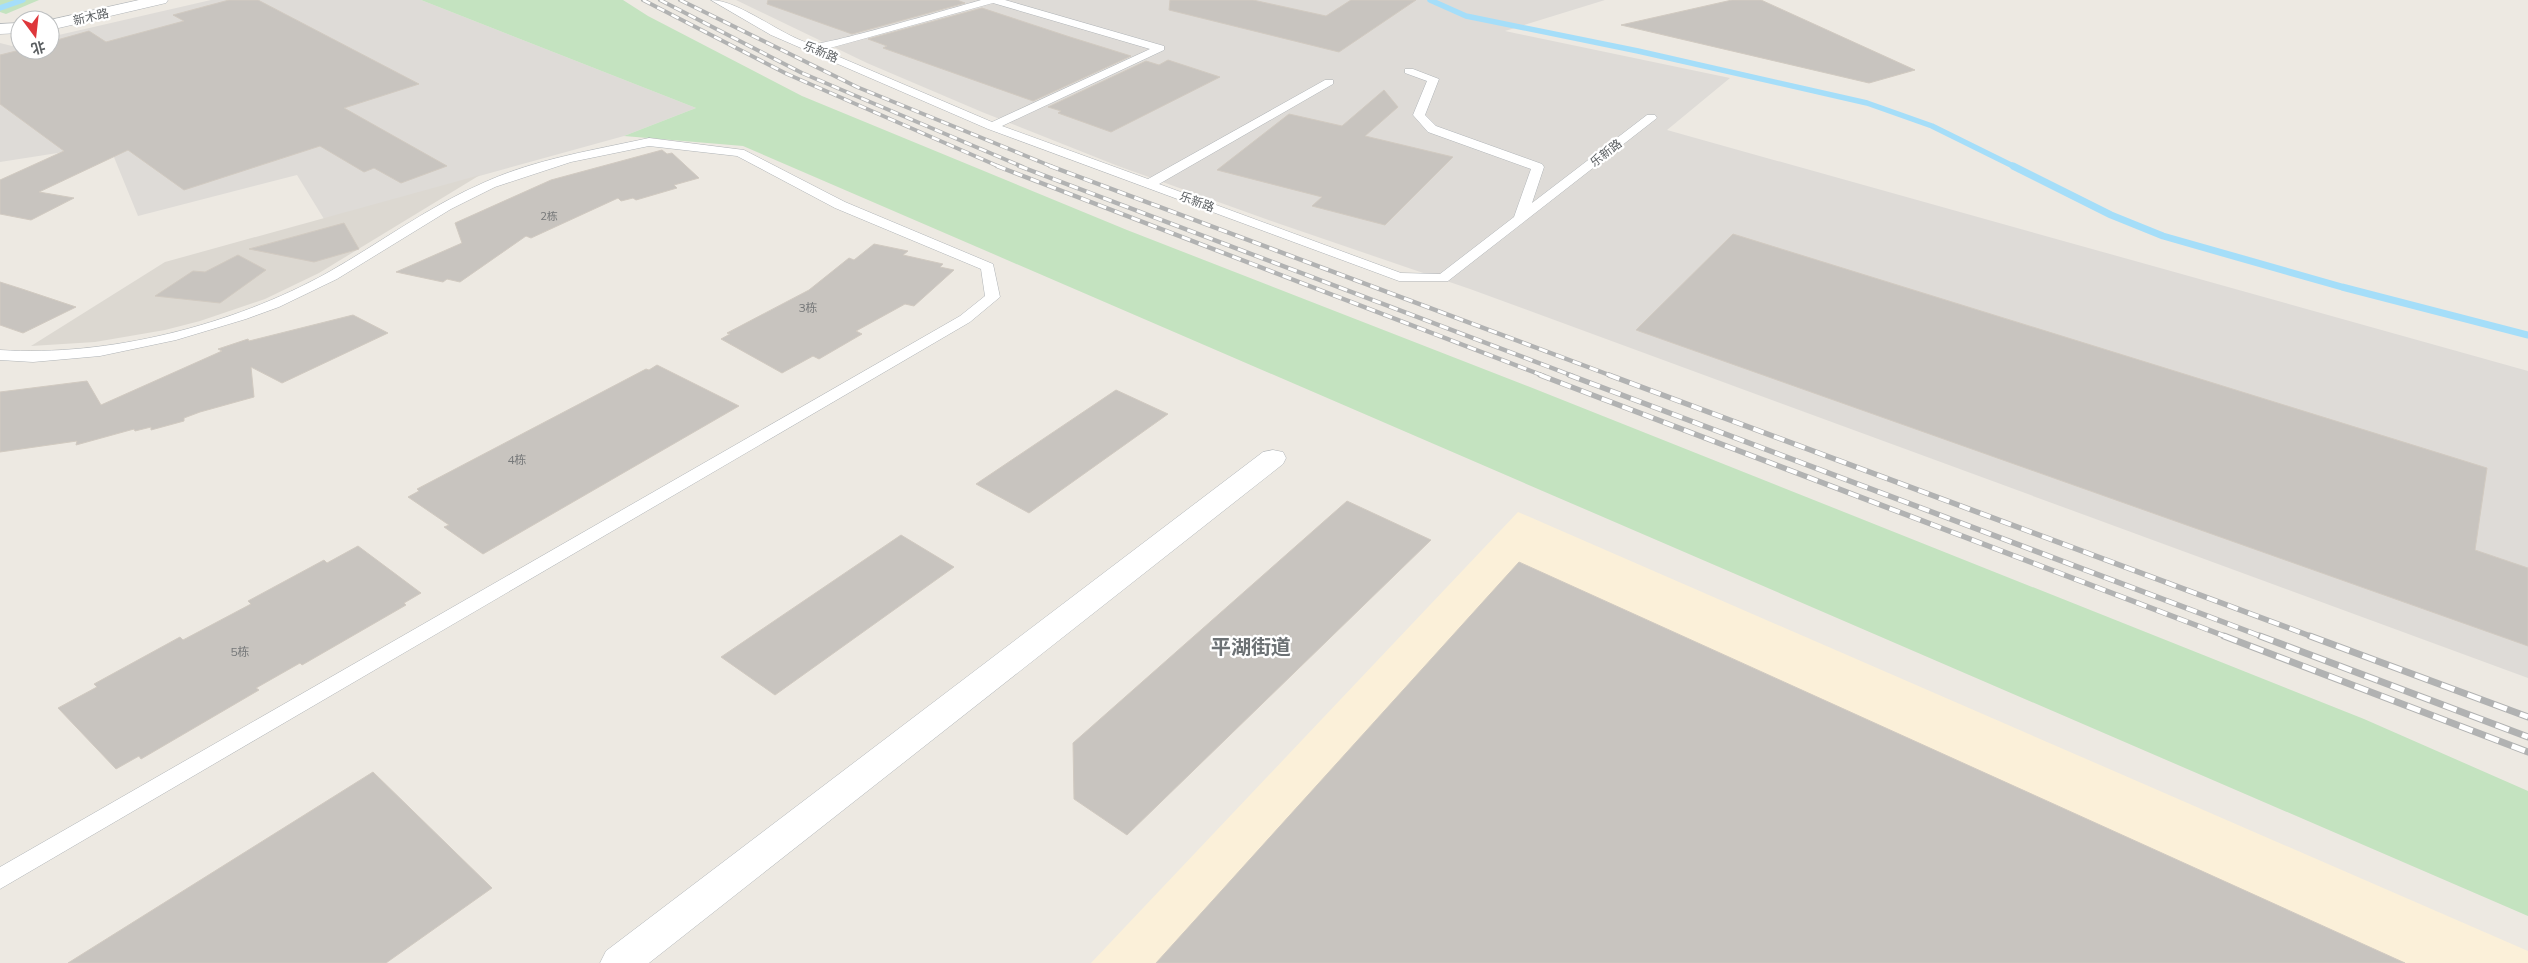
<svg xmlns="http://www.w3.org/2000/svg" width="2528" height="963" font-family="Mulish,'Noto Sans SC',sans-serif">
<rect width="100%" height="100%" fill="#ede9e2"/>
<!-- commercial -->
<polygon fill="#fbf0d9" points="1518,512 2528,951 2528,963 1091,963"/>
<!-- industrial -->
<g fill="#dedbd7">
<polygon points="211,0 421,0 696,108 624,136 324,219 297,175 138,216 109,145 0,162 0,43 12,46 20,44 20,50 50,50 50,37"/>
<polygon points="736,0 1605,0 1505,31 1730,78 1667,130 2528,371 2528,678 1470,289 1280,224 1118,166 982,112 867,63"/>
</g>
<!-- education -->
<polygon fill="#dcd8d1" points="480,175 319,273 265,299 200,321 165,330 95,342 31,346 165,262"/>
<!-- green -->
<g fill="#c4e3c0">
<polygon points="0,0 39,0 6,14 0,12"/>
<polygon points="421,0 623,0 648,16 802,96 1127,230 1530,387 2364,719 2528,791 2528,916 743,146 624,136 696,108"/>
</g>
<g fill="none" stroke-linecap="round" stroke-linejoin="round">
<!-- stream-far1 -->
<g stroke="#a5def9" stroke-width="5.5">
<polyline points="1430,0 1466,16 1638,51 1867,103 1932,126 2015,167"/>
<polyline points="0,8 23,0"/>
</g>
<!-- stream -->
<polyline stroke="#a5def9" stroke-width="7" points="2013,166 2111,215 2163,236 2342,287 2528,335"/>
</g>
<!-- building -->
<g fill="#c8c4bf" stroke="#d1cac1">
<polygon points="229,0 258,0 419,84 344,108 447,166 401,183 374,168 364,172 320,146 184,190 128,150 39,192 74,198 31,220 0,214 0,180 64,151 0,104 0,55 20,50 50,50 50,42 89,31 106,42 184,21 173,15"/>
<polygon points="768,0 957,0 965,3 852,34 767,4"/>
<polygon points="1170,0 1253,0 1326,16 1351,0 1416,0 1339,52 1169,10"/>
<polygon points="1732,0 1761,0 1915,70 1869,83 1621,25"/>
<polygon points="982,8 1070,37 1131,56 1033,101 883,48 887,46 868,39"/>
<polygon points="1168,60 1220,77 1111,132 1058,113 1061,111 1048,107 1146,61 1159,65"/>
<polygon points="1384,90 1398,107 1365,136 1453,157 1385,225 1312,206 1322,197 1217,170 1289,114 1342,126"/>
<polygon points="662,150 667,154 672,153 699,178 674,185 677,188 636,200 633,198 621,201 618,198 531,238 526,236 460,282 447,279 443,282 396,272 462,243 455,223 551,180"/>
<polygon points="344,223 359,249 314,262 249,249"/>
<polygon points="1733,234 2487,468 2475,550 2528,568 2528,646 1636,330"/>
<polygon points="874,244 908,251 903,255 943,264 940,267 954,270 914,306 905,304 856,331 862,334 819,359 813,356 782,373 721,339 730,334 727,333 809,290 849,258 854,260"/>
<polygon points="238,255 266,270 220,303 155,296 193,271 205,272"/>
<polygon points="0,282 22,289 76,307 23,333 0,325"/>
<polygon points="353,315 388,333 282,383 251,367 254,397 200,412 184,418 184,421 151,430 151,427 135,431 134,429 76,445 77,441 0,452 0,392 87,381 101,405 222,351 218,349 248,339 249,341"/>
<polygon points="657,365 739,406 483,554 444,527 449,525 408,497 419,491 417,489 646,369 649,370"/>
<polygon points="1116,390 1168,414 1029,513 976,484"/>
<polygon points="1347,501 1431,540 1127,835 1074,799 1073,743"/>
<polygon points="901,535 954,567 775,695 721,657"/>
<polygon points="358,546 421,593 404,603 406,605 302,665 300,663 256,688 259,690 141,759 139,756 116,769 58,708 97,687 94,684 180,637 183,640 251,604 248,601 324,560 327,563"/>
<polygon points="1519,562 2405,963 1156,963"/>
<polygon points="373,772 492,888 386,963 68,963"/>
</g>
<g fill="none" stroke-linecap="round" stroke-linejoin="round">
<defs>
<g id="lane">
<path d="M711,0C739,0 780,35 811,44C820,47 960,6 981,0H1005L1164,46V50L1002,126L1148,179L1325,80H1333V84L1159,184L1401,273L1440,274L1514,217L1531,169L1428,132L1413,115L1427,81L1405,73V69H1413L1439,79L1425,115L1436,126L1542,164L1544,167L1532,203L1647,115H1655L1657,118L1448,281H1399L988,129L771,35ZM993,3L1150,49L992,122L823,50Z"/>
<path d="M649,138L744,150L845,202L993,264L1000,297L970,322L0,889V867L960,316L985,296L981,269L835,208L737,156L649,146L571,162L495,187L451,209L337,279L279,307L246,319L176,340L100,356L33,362L0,360V350C108,357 233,325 327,273C380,243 429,206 485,182C536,159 594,150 649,138Z"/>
</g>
<polygon id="street" points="1273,450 1283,452 1286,458 1283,464 649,963 600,963 606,951 1263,452"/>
<g id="secondary">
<polygon points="139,0 168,0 166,3 50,30 50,20"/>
<polygon points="20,23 20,33 0,34 0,24"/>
</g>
</defs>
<!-- lane casing -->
<use href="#lane" stroke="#b0b4b7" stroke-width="1"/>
<!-- street casing -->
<use href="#street" stroke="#b0b4b7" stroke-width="1"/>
<!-- secondary casing -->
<use href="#secondary" stroke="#b2b6b9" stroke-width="1"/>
<!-- lane -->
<use href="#lane" fill="#fff" fill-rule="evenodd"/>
<!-- street -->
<use href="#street" fill="#fff" fill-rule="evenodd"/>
<!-- secondary -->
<use href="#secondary" fill="#fff" fill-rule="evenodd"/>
<defs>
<g id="rail-far3">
<polyline points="643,0 787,74 1000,167"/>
<polyline points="660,0 802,73 1023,167"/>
<polyline points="680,0 857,87 1053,167"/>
</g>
<g id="rail-far2">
<polyline points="997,166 1544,376"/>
<polyline points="1019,166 1573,376"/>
<polyline points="1050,166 1612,376"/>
</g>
<g id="rail-far1">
<polyline points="1540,375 2227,637"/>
<polyline points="1569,375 2263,637"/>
<polyline points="1609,375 2313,637"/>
</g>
<g id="rail">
<polyline points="2224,636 2528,752"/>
<polyline points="2260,636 2528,737"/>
<polyline points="2310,636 2528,717"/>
</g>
</defs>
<!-- rail-far3 casing -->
<use href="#rail-far3" stroke="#b1b2b2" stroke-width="4"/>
<!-- rail-far2 casing -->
<use href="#rail-far2" stroke="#b1b2b2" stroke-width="4.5"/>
<!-- rail-far1 casing -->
<use href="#rail-far1" stroke="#b1b2b2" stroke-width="5.5"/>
<!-- rail casing -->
<use href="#rail" stroke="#b1b2b2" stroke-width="7"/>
<!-- rail-far3 -->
<use href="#rail-far3" stroke="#fff" stroke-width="2.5" stroke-dasharray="8" stroke-linecap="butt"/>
<!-- rail-far2 -->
<use href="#rail-far2" stroke="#fff" stroke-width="3" stroke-dasharray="9" stroke-linecap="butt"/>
<!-- rail-far1 -->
<use href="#rail-far1" stroke="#fff" stroke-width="4" stroke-dasharray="11" stroke-linecap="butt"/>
<!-- rail -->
<use href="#rail" stroke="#fff" stroke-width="5" stroke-dasharray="14" stroke-linecap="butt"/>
</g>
<g text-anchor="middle" stroke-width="4.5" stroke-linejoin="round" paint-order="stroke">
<!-- far-number labels -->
<g font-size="11" fill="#767879">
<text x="549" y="220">2栋</text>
</g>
<!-- far-street labels -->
<g font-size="12" fill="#5b5f62" stroke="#fff">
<text transform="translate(91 17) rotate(-13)" y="4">新木路</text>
<text transform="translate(821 52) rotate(23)" y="4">乐新路</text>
<text transform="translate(1606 153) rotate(-38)" y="4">乐新路</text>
<text transform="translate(1197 202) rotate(20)" y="4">乐新路</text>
</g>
<!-- number labels -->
<g font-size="12" fill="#767879">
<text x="808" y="312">3栋</text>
<text x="517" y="464">4栋</text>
<text x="240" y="656">5栋</text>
</g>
<!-- district labels -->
<g font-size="20" font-weight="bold" fill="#6c7174" stroke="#fff">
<text x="1251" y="654">平湖街道</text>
</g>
</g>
<!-- north arrow -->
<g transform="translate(35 35) rotate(165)"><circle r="24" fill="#ffffff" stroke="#bdbfc0"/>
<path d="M0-4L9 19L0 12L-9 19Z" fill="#de373b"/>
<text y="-8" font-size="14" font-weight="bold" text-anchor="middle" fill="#5b5f62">北</text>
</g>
</svg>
